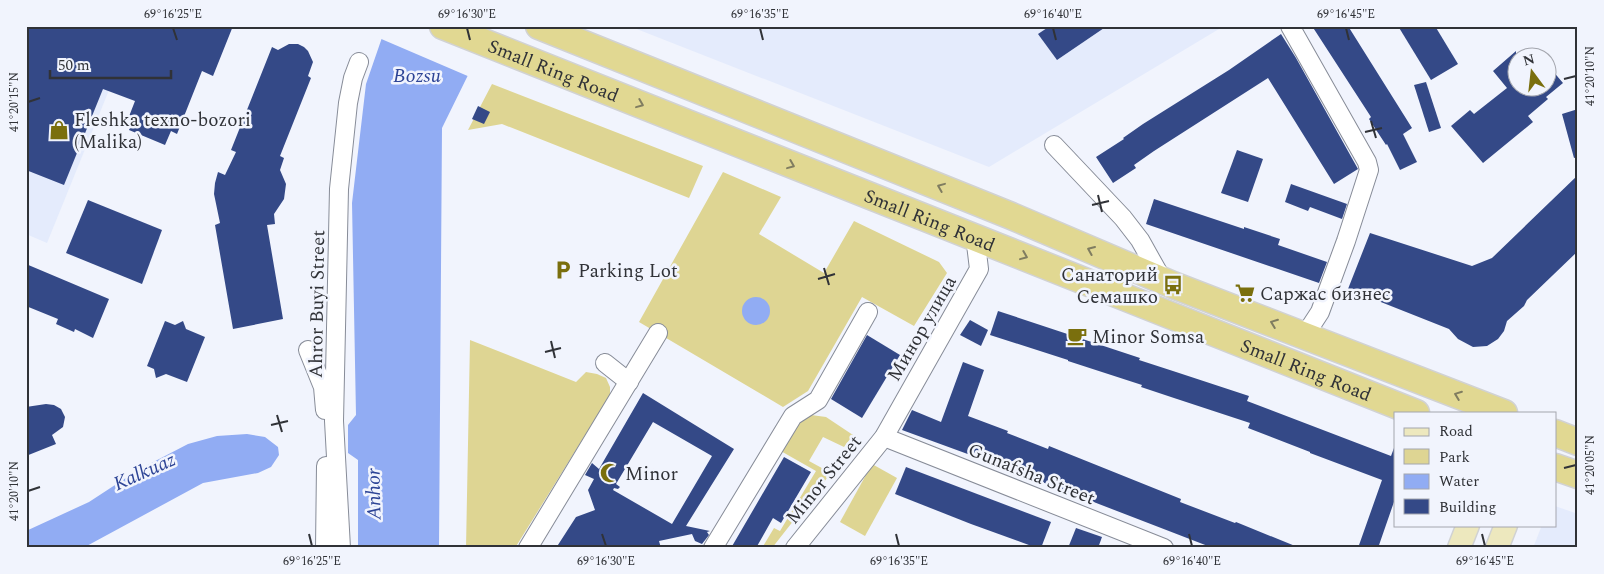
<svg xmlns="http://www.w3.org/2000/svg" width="1604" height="574" font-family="Spectral,serif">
<rect width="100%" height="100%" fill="#f1f4fd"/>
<!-- built -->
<g fill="#e4ebfc">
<polygon points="26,26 135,26 47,243 26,234"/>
<polygon points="629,26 1224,26 989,167"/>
<polygon points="1555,506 1578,514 1578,548 1533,548 1542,525 1555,525"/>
</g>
<!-- green -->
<g fill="#ded593">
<polygon points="492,84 703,166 689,198 502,124 468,130"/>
<polygon points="723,172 781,197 759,234 824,273 854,221 939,262 947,273 914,326 862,297 808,391 783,407 639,322"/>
<polygon points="470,340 576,382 586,372 597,374 606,378 610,387 610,395 515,548 466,548"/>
<polygon points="811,415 826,417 853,435 844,447 823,437 809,461 831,473 772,548 762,548 774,528 780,531 816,471 779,450 795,423"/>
<polygon points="872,464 897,478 865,536 840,522"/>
</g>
<!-- water -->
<g fill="#91acf3">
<polygon points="386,26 471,69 442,128 439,548 358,548 358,460 348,453 348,425 356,415 352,203 366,84"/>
<circle cx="756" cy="311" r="14"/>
<polygon points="247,434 265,437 278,447 279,455 271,467 258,473 203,483 83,548 26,548 26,531 89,502 138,470 188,444 217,436"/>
</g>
<!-- pier -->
<polygon fill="#f1f4fd" points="384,26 493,26 470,77 379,38"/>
<!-- building -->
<g fill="#344987" fill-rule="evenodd">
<polygon points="26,26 233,26 213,76 202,71 177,134 171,131 165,145 129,130 133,121 128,119 135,101 103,89 64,185 26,170"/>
<polygon points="1050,26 1107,26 1057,60 1038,34"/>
<polygon points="1312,26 1348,26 1412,128 1403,134 1417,162 1400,170 1387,144 1386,145 1369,119 1371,117"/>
<polygon points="1398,26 1435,26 1458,64 1431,80"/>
<polygon points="1281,34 1296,58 1358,169 1334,184 1268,78 1154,151 1134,165 1136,168 1113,183 1096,157 1124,139 1123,138 1143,124 1229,70"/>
<polygon points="289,44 298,44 304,47 308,51 313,62 308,76 311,78 280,156 284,158 280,170 286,184 284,199 274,214 275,224 267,225 283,319 233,329 215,225 220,223 214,194 215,183 218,172 225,175 236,152 231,150 272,47 278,50"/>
<polygon points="1516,51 1516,88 1546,88 1546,63 1563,83 1546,97 1548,99 1528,116 1533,122 1483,163 1451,126 1470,110 1474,114 1507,88 1493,71"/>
<polygon points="1426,82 1441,128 1429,132 1414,85"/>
<polygon points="478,106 490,112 484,124 472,119"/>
<polygon points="1578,109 1578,157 1574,158 1562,114"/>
<polygon points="1237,150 1263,159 1248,202 1221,193"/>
<polygon points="1578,175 1578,251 1527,300 1524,306 1507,321 1504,331 1498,339 1487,346 1473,347 1458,339 1449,329 1348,289 1370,233 1472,266 1492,258"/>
<polygon points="1291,184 1347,204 1342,219 1310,207 1308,211 1285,202"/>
<polygon points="1154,199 1244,229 1244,227 1280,239 1278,245 1327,262 1319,283 1146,224"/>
<polygon points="88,200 162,230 142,284 66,253"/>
<polygon points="26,264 109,299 93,338 75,329 74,332 56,324 58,319 26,306"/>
<polygon points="998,311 1140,358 1139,360 1176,372 1249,396 1247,401 1391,456 1394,448 1395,449 1395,499 1378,548 1358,548 1382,480 1310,453 1310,452 1248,428 1250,423 1174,398 1141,387 1142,385 1068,361 1068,360 990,335"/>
<polygon points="970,320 988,330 981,346 960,335"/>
<polygon points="165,321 175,325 183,321 186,329 205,337 187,382 166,374 156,378 154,369 147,366"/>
<polygon points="867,335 900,355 862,418 831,399"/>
<polygon points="963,362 984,370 968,416 1008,431 1007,433 1048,449 1049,446 1181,499 1180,502 1235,523 1236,522 1300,548 1213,548 995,464 902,430 912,410 941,422"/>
<path d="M643,393L734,449L686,526L710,531L707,532L709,535L702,544L695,541L692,534L659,541L661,548H556L576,517L595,510L588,490L594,479L585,475L592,463L599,469ZM653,422L712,456L672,524L613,490L614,488L618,489L620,487L616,484Z"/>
<polygon points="46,404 54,405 61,409 65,417 63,427 52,435 56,444 26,456 26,407"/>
<polygon points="784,457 811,472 781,523 773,518 756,548 731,548"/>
<polygon points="906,467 1051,522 1041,548 1037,548 971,524 895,494"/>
<polygon points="1076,528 1102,537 1098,548 1068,548"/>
</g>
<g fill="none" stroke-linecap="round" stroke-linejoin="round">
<defs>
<g id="minor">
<polyline points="1290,26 1367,162 1369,170 1346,241 1320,312 1305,335"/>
<polyline points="1054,145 1123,218 1140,240 1163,281"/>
<polyline points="308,350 323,387 325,410"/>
<polyline points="605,363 629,382"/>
<polyline points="884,437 1164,548"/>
<polyline points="325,548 326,466"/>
<polyline points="341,548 334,421 339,189 348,103 353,78 359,62"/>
<polyline points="528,548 658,333"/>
<polyline points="713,548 793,416 818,400 868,312"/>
<polyline points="795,548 884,437 979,269 975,236"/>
</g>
<g id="major">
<polyline points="1459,548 1468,525"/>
<polyline points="1497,548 1506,525"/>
</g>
<g id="highway">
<path id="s1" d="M443,26L1416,413"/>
<polyline points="539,26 1009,215 1173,285 1504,413"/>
<polyline points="1555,433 1578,442"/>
<polyline points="1555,467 1578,475"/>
</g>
</defs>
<!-- minor casing -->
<use href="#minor" stroke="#878c98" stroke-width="20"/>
<!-- major casing -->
<use href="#major" stroke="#d1d2d3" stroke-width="25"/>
<!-- highway casing -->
<use href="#highway" stroke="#d1d2d3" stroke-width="29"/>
<!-- minor -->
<use href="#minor" stroke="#fff" stroke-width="18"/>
<!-- major -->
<use href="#major" stroke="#ede8be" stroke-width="22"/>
<!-- highway -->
<use href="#highway" stroke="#e1d892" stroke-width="26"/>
</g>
<!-- one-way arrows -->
<defs><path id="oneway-chevron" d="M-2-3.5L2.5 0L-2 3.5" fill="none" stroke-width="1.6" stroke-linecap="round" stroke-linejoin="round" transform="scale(1.25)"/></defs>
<g stroke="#807d60">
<use href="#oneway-chevron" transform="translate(640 104) rotate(22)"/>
<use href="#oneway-chevron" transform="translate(791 165) rotate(22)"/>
<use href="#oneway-chevron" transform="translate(941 187) rotate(-158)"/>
<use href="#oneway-chevron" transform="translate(1091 250) rotate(-157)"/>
<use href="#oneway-chevron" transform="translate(1024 256) rotate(22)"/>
<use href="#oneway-chevron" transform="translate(1274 323) rotate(-159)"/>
<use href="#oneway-chevron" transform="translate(1458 395) rotate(-159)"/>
</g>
<!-- ticks -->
<path fill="none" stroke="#303237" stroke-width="2" d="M173,28L177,40M467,28L470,40M760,28L763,40M1053,28L1056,40M1346,28L1349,40M1564,79L1576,76M28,102L40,98M1371,121L1376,138M1365,132L1382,128M1098,195L1102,212M1092,205L1109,201M824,268L829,285M818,279L835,274M551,341L555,358M545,352L561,348M277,415L282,432M271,425L288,421M1564,468L1576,465M28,491L40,487M309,534L312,546M602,534L606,546M896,534L899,546M1189,534L1192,546M1482,534L1485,546"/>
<!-- icons -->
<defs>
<symbol id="shop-bare" viewBox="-9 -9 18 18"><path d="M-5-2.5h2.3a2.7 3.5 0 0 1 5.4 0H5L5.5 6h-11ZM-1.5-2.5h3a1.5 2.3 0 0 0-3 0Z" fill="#7a6f0d" stroke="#f1f4fd" stroke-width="2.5" paint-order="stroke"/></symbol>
<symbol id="parking-bare" viewBox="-9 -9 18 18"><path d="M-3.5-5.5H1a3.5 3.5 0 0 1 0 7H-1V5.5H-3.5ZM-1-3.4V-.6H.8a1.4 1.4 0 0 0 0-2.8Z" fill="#7a6f0d" stroke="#f1f4fd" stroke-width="2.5" paint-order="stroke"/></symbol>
<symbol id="bus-bare" viewBox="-9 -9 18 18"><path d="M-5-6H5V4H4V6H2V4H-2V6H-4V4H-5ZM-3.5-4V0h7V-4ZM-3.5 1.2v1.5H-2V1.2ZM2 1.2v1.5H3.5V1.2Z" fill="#7a6f0d" stroke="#f1f4fd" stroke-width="2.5" paint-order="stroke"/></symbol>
<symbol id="supermarket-bare" viewBox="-9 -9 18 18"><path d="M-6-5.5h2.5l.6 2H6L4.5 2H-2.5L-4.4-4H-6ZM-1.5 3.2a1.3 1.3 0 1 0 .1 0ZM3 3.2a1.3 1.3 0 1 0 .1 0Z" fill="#7a6f0d" stroke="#f1f4fd" stroke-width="2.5" paint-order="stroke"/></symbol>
<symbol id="cafe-bare" viewBox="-9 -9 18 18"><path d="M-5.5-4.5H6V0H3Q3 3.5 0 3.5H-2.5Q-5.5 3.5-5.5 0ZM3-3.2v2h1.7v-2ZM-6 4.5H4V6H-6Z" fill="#7a6f0d" stroke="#f1f4fd" stroke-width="2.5" paint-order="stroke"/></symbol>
<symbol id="mosque-bare" viewBox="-9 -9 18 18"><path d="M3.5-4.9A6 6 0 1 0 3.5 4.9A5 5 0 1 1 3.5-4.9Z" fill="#7a6f0d" stroke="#f1f4fd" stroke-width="2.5" paint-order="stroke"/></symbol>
</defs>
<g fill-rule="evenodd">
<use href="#shop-bare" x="45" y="116" width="28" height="28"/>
<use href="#parking-bare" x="549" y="256" width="28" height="28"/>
<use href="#bus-bare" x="1159" y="271" width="28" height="28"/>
<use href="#supermarket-bare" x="1231" y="279" width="28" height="28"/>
<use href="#cafe-bare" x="1063" y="322" width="28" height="28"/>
<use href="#mosque-bare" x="596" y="459" width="28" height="28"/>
</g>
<g text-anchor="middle" stroke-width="5" stroke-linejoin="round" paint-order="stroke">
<!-- street labels -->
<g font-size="19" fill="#303237" stroke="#f1f4fd">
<text dy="7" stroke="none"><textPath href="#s1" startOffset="119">Small Ring Road</textPath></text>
<text dy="7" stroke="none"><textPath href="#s1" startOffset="524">Small Ring Road</textPath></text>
<text transform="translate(316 304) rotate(-89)" y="7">Ahror Buyi Street</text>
<text transform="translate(921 328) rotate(-60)" y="7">Минор улица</text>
<text dy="7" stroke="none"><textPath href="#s1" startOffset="929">Small Ring Road</textPath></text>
<text transform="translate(1032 473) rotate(22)" y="7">Gunafsha Street</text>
<text transform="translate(823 479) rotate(-51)" y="7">Minor Street</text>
</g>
<!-- poi labels -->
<g font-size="19" fill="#303237" stroke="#f1f4fd" text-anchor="start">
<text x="74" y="126">Fleshka texno-bozori<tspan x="74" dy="22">(Malika)</tspan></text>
<text x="578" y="277">Parking Lot</text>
<text x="1158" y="281" text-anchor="end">Санаторий<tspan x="1158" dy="22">Семашко</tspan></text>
<text x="1260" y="300">Саржас бизнес</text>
<text x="1092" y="343">Minor Somsa</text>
<text x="625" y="480">Minor</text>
</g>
<!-- water labels -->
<g font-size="20" font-style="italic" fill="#2d4496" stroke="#f1f4fd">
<text x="417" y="82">Bozsu</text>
<text transform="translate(144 471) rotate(-24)" y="7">Kalkuaz</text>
<text transform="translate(373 494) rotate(-91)" y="7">Anhor</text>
</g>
</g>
<!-- border -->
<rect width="1604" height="574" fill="none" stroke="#f1f4fd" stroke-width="55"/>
<!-- legend -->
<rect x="1394" y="412" width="162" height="115" fill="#f1f4fd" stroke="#a4a6ae"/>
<rect x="1404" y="428" width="25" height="8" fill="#ede8be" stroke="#a4a6ae"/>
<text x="1439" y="436" font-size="15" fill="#303237">Road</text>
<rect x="1404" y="449" width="25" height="15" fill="#ded593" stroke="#a4a6ae"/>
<text x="1439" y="462" font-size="15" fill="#303237">Park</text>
<rect x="1404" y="474" width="25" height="15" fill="#91acf3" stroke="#a4a6ae"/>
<text x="1439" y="486" font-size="15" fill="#303237">Water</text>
<rect x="1404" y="499" width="25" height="15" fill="#344987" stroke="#a4a6ae"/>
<text x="1439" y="512" font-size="15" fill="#303237">Building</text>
<!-- north arrow -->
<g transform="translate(1532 72) rotate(345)"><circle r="24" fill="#f1f4fd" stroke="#a4a6ae"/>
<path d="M0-4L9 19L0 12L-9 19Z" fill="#7a6f0d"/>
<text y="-8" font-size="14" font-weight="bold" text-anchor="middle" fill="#303237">N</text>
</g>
<!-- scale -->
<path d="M50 70v8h121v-8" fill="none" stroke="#303237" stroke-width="2.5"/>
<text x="58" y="70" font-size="15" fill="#303237" stroke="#f1f4fd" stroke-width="4" paint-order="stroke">50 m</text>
<rect x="28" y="28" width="1548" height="518" fill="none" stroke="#303237" stroke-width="2"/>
<g font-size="12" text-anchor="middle" fill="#303237">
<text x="173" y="18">69°16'25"E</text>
<text x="467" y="18">69°16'30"E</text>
<text x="760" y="18">69°16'35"E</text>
<text x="1053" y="18">69°16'40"E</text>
<text x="1346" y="18">69°16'45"E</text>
<text transform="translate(1590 76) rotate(-90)" y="4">41°20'10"N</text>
<text transform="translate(14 102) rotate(-90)" y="4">41°20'15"N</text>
<text transform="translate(1590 465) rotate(-90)" y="4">41°20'05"N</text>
<text transform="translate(14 491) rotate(-90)" y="4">41°20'10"N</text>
<text x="312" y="565">69°16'25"E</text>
<text x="606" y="565">69°16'30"E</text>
<text x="899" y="565">69°16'35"E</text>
<text x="1192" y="565">69°16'40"E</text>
<text x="1485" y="565">69°16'45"E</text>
</g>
</svg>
